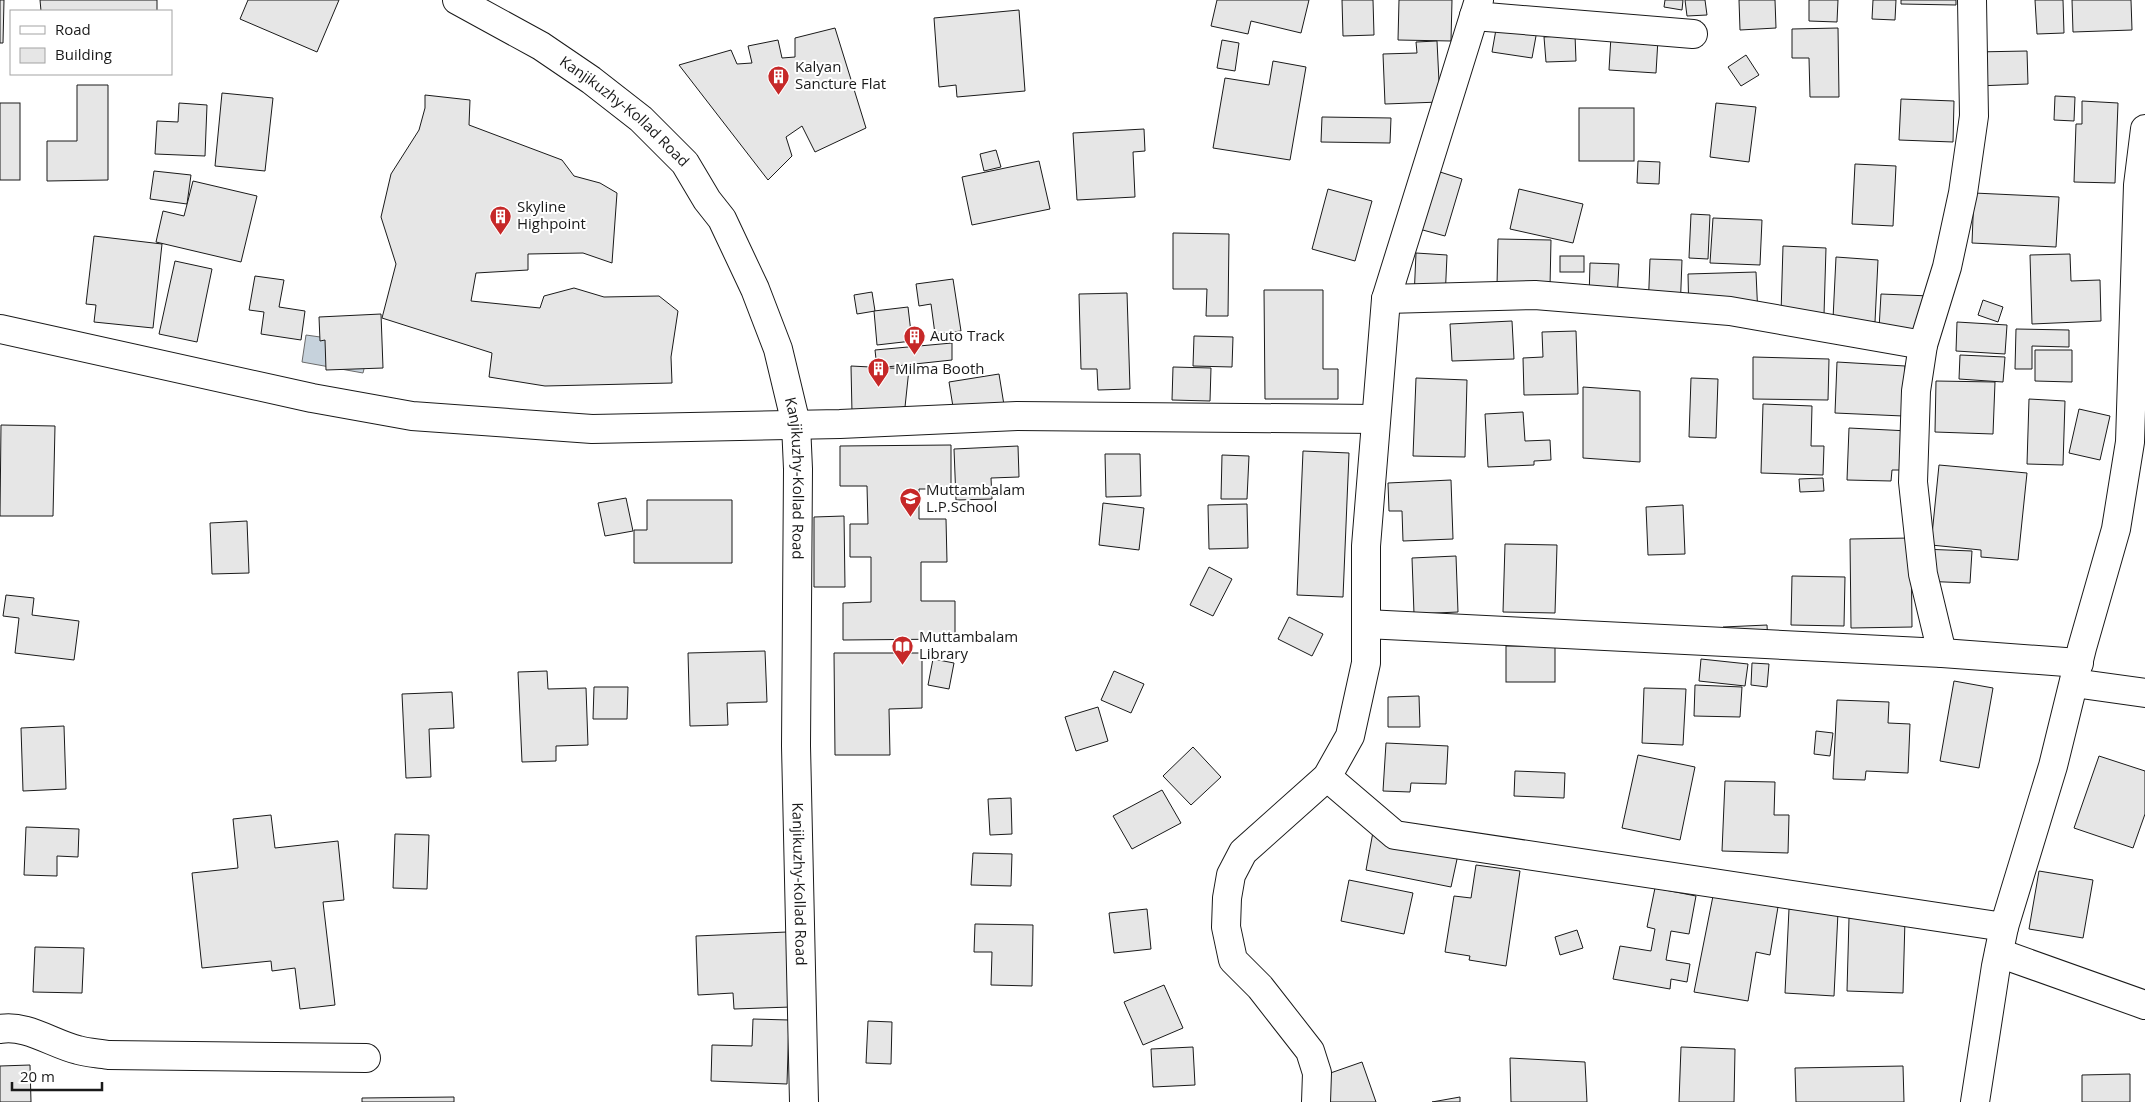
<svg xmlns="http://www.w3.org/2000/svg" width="2145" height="1102" font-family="'Open Sans',sans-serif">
<rect width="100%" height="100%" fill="#fff"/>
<!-- water -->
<polygon fill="#c6d2dc" stroke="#6a6a6a" points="306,335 370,344 363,373 302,362"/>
<!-- building -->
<g fill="#e6e6e6" stroke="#1a1a1a">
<polygon points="0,0 4,0 3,43 0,43"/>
<polygon points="40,0 157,0 157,11 41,11"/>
<polygon points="248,0 339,0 317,52 240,19"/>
<polygon points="1217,0 1309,0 1301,33 1251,21 1248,34 1211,26"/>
<polygon points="1342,0 1373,0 1374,35 1343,36"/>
<polygon points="1399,0 1452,0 1451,41 1398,40"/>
<polygon points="1665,0 1683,0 1682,10 1664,7"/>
<polygon points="1685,0 1705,0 1707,15 1687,16"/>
<polygon points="1739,0 1775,0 1776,28 1740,30"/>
<polygon points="1809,0 1838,0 1837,22 1809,21"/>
<polygon points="1873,0 1896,0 1895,20 1872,19"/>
<polygon points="1901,0 1956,0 1956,5 1901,4"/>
<polygon points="2035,0 2063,0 2064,33 2037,34"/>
<polygon points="2072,0 2131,0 2132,30 2073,32"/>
<polygon points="1019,10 1025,91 957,97 956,85 939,87 934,18"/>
<polygon points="1498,18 1538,25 1532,58 1492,52"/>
<polygon points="835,28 866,128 815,152 802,126 786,137 792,156 768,180 679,65 731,50 737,64 752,63 748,46 778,40 782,58 795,57 795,38"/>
<polygon points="1838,28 1839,97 1810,97 1809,58 1792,58 1792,29"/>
<polygon points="1575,35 1576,61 1546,62 1544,37"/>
<polygon points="1611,36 1658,39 1656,73 1609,70"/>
<polygon points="1222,40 1239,43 1235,71 1217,68"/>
<polygon points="1437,41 1440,102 1385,104 1383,54 1417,53 1416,42"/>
<polygon points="2027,51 2028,84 1976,86 1975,52"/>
<polygon points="1746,55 1759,75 1741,86 1728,67"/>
<polygon points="1273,61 1306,67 1290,160 1213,148 1225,78 1269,85"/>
<polygon points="77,85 108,85 108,180 47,181 47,141 77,141"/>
<polygon points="222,93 273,98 265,171 215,166"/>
<polygon points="425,95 470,100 469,125 562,160 574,176 600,183 617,193 612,263 583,253 528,254 528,270 476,273 471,301 540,308 544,296 574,288 604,297 659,296 678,311 671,357 672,383 545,386 489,377 492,353 382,318 396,264 381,217 391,174 419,130 425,108"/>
<polygon points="2055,96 2075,97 2074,121 2054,120"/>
<polygon points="1901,99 1954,101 1953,142 1899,140"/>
<polygon points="2082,101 2118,103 2115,183 2074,182 2076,124 2082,124"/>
<rect x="0" y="103" width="20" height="77"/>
<polygon points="179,103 207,105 205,156 155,154 157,121 178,122"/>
<polygon points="1716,103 1756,107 1749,162 1710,157"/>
<rect x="1579" y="108" width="55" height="53"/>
<polygon points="1322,117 1391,118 1390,143 1321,142"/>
<polygon points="1144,129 1145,151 1133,152 1135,197 1077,200 1073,133"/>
<polygon points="996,150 1001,167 984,171 980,154"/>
<polygon points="1039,161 1050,209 972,225 962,177"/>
<polygon points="1638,161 1660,162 1659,184 1637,183"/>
<polygon points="1855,164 1896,166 1893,226 1852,224"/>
<polygon points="154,171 191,175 187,204 150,199"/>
<polygon points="1437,171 1462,179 1445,236 1419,229"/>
<polygon points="193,181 257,196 241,262 156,242 163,211 184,216"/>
<polygon points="1328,189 1372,201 1355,261 1312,249"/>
<polygon points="1519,189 1583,204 1573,243 1510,229"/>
<polygon points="1974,193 2059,197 2056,247 1972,243"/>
<polygon points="1691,214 1710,215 1708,259 1689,258"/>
<polygon points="1713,218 1762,220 1760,265 1710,263"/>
<polygon points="1173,233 1229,234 1228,316 1206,316 1207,289 1173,289"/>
<polygon points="94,236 162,244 153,328 94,322 96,305 86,304"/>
<polygon points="1498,239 1551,240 1550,287 1497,286"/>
<polygon points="1783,246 1826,248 1824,315 1781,314"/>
<polygon points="1416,253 1447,255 1445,300 1414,298"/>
<polygon points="2070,254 2071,281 2100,280 2101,321 2032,324 2030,255"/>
<rect x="1560" y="256" width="24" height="16"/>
<polygon points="1836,257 1878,260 1875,322 1833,319"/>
<polygon points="1650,259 1682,260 1680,313 1648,312"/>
<polygon points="175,261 212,269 197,342 159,334"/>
<polygon points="1590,263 1619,264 1617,300 1589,299"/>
<polygon points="1756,272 1758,317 1689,319 1688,274"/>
<polygon points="255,276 284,280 279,307 305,311 301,340 261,334 264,312 249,310"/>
<polygon points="953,279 961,331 935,334 931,304 919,306 916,284"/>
<polygon points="1264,290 1323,290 1323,369 1338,369 1338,399 1265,399"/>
<polygon points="872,292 875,311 857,314 854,295"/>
<polygon points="1127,293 1130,389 1098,390 1097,369 1081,369 1079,294"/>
<polygon points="1881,294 1930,296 1928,331 1879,329"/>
<polygon points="1983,300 2003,307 1998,322 1978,315"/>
<polygon points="908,307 912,341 877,345 874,311"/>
<polygon points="381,314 383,368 326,370 325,340 320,341 319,317"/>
<polygon points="1512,321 1514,359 1452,361 1450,324"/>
<polygon points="1957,322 2007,325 2005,354 1956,351"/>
<polygon points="2016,329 2069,330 2069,347 2032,346 2032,369 2015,369"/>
<polygon points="1576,331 1578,394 1524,395 1523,358 1543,357 1542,332"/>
<polygon points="1194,336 1233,337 1232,367 1193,366"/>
<polygon points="952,343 952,360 877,368 875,350"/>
<polygon points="2035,350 2072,350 2072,382 2035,381"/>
<polygon points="1960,355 2005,357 2003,382 1959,379"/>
<polygon points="1753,357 1829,359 1828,400 1753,399"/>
<polygon points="1837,362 1905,366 1903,416 1835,413"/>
<polygon points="851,366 909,369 905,407 852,413"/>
<polygon points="1173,367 1211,368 1210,401 1172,400"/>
<polygon points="999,374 1004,405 954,413 949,382"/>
<polygon points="1416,378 1467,380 1465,457 1413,456"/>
<polygon points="1691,378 1718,379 1716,438 1689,437"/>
<polygon points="1936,381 1995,382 1993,434 1935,432"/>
<polygon points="1583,387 1640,391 1640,462 1583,458"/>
<polygon points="2029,399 2065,401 2063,465 2027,464"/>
<polygon points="1763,404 1812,406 1811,446 1824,446 1823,475 1761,473"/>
<polygon points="2079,409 2110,416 2100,460 2069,453"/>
<polygon points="1523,412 1525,441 1550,440 1551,460 1534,461 1534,465 1488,467 1485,414"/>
<polygon points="1,425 55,426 53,516 0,516"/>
<polygon points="1849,428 1909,431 1908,470 1892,470 1891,481 1847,480"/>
<polygon points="951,445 951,489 919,489 919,519 946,519 947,562 921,562 921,601 955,601 955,639 843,640 843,603 871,602 871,557 850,557 850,524 868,524 867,486 840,486 840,446"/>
<polygon points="1018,446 1019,477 991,478 992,499 956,500 954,449"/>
<polygon points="1303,451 1349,453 1343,597 1297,595"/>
<polygon points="1105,454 1140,454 1141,496 1106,497"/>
<polygon points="1222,455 1249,456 1247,499 1221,499"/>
<polygon points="1939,465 2027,473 2018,560 1981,557 1981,550 1931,545"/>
<polygon points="1823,478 1824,491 1800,492 1799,479"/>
<polygon points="1451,480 1453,539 1403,541 1402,511 1389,511 1388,483"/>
<polygon points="626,498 633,531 605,536 598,503"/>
<polygon points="647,500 732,500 732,563 634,563 634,530 647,530"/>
<polygon points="1103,503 1144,508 1139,550 1099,545"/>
<polygon points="1247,504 1248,548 1209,549 1208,505"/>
<polygon points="1683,505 1685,554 1648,555 1646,507"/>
<polygon points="844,516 845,587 814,587 814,517"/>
<polygon points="247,521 249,573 212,574 210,523"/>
<polygon points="1911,538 1912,627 1851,628 1850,539"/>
<polygon points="1505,544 1557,545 1555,613 1503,612"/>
<polygon points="1922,549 1972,551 1970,583 1920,581"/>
<polygon points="1456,556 1458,612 1414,614 1412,558"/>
<polygon points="1209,567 1232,579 1213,616 1190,605"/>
<polygon points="1792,576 1845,577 1844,626 1791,625"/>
<polygon points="6,595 34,598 32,615 79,621 74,660 15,653 19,618 3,616"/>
<polygon points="1289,617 1323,634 1312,656 1278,639"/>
<polygon points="1767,625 1768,644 1724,645 1723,627"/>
<rect x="1506" y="646" width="49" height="36"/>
<polygon points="765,651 767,702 727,703 728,725 690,726 688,653"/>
<polygon points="834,653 922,653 922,708 889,709 890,755 835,755"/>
<polygon points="933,659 954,663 949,689 928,685"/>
<polygon points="1701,659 1748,664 1745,686 1699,681"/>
<polygon points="1752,663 1769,664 1767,687 1751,685"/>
<polygon points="547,671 548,689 586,688 588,745 556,746 556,761 522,762 518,672"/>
<polygon points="1114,671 1144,684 1131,713 1101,700"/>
<polygon points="1954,681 1993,688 1979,768 1940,761"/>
<polygon points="1695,685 1742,687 1740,717 1694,716"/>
<polygon points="594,687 628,687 627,719 593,719"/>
<polygon points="1644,688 1686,689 1683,745 1642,743"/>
<polygon points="452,692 454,728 429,729 431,777 406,778 402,694"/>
<polygon points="1419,696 1420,727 1388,727 1388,697"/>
<polygon points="1837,700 1889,702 1888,723 1910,724 1908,773 1866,771 1865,780 1833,779"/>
<polygon points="1098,707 1108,741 1076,751 1065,717"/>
<polygon points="64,726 66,789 23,791 21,728"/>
<polygon points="1816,731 1833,733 1830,756 1814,754"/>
<polygon points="1386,743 1448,746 1446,784 1411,783 1410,792 1383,791"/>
<polygon points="1193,747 1221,777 1191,805 1163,776"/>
<polygon points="1638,755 1695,767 1680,840 1622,828"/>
<polygon points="2099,756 2145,771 2145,814 2133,848 2074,828"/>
<polygon points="1515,771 1565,773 1564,798 1514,796"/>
<polygon points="1725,781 1775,782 1774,815 1789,815 1788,853 1722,851"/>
<polygon points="1162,790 1181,823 1132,849 1113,816"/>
<polygon points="1011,798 1012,834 990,835 988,799"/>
<polygon points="271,815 275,848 338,841 344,900 323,902 335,1005 300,1009 295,968 272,971 271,961 202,968 192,873 238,868 233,819"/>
<polygon points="26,827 79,829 78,857 57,856 57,876 24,875"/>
<polygon points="1373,832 1459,850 1451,887 1366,870"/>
<polygon points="395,834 429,835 427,889 393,888"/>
<polygon points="973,853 1012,854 1011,886 971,885"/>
<polygon points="1476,865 1520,871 1506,966 1469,960 1470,956 1445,952 1454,896 1471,898"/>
<polygon points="2039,871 2093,880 2083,938 2029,929"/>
<polygon points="1349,880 1413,893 1404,934 1341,921"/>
<polygon points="1655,888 1696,896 1689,934 1671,931 1666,960 1690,964 1687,982 1671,979 1670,989 1613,979 1620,946 1651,951 1655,929 1647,927"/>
<polygon points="1713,896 1778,907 1770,955 1756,952 1748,1001 1694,992"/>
<polygon points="1147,909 1151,949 1114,953 1109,913"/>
<polygon points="1789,909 1838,912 1834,996 1785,993"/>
<polygon points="1849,918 1905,919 1903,993 1847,991"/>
<polygon points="975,924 1033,925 1032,986 991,985 992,952 974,952"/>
<polygon points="1577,930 1583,948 1560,955 1555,937"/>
<polygon points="787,932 791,1007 734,1009 733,993 698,995 696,936"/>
<polygon points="35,947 84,948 82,993 33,992"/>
<polygon points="1164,985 1183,1028 1143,1045 1124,1002"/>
<polygon points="753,1019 789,1020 787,1084 711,1081 712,1045 752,1046"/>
<polygon points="868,1021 892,1022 891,1064 866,1063"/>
<polygon points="1193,1047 1195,1085 1153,1087 1151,1049"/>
<polygon points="1681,1047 1735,1049 1734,1102 1679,1102"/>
<polygon points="1510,1058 1585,1062 1587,1102 1511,1102"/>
<polygon points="1362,1062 1376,1102 1328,1102 1319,1077"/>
<polygon points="30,1065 31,1102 0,1102 0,1066"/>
<polygon points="1903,1066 1904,1102 1796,1102 1795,1068"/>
<polygon points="2130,1074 2130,1102 2082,1102 2082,1075"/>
<polygon points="454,1097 454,1102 362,1102 362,1098"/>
<polygon points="1460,1097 1460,1102 1432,1102"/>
</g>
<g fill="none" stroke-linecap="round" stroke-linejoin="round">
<defs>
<g id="minor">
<polyline points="1474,16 1693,34"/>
<polyline points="1386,299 1535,295 1730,311 1923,345"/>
<polyline points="0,329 312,398 412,416 592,429 840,424 1017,416 1376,419"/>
<polyline points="1366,624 1942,653 2079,663"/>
<polyline points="1942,653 1923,574 1913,482 1916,391 1923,345 1947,267 1963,193 1974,116 1972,0"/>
<polyline points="2074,683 2145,693"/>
<polyline points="1327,777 1395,835 2004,927"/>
<polyline points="1999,953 2145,1005"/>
<path d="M0,1029C26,1024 53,1044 78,1050C88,1053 98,1053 109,1055L366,1058"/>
<polyline points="1316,1102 1317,1073 1310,1051 1260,987 1233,960 1226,927 1227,898 1231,875 1243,852 1327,777 1350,736 1366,663 1366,546 1386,299 1479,0"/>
<polyline points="1975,1102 1996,966 2004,927 2053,766 2082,648 2116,529 2130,442 2138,185 2145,129"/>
</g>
<g id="major">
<path id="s1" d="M457,0L541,46L591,80L641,119L685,163L707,200L722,219L755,289L778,349L796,424L798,469L796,746L804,1102"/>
</g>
</defs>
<!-- minor casing -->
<use href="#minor" stroke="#1a1a1a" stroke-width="30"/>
<!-- major casing -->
<use href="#major" stroke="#1a1a1a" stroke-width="30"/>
<!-- minor -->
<use href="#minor" stroke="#fff" stroke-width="28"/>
<!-- major -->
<use href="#major" stroke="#fff" stroke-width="28"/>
</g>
<!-- icons -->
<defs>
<symbol id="building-pin" viewBox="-11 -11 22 30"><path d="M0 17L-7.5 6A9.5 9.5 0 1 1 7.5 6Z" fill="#c62828" stroke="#fff"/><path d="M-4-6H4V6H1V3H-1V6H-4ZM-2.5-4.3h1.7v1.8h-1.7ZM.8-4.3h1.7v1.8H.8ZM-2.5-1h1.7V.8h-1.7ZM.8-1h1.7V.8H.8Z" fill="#fff"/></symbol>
<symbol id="school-pin" viewBox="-11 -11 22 30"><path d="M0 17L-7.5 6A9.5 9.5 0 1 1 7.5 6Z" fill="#c62828" stroke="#fff"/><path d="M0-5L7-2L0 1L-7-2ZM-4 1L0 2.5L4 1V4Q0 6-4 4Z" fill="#fff"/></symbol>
<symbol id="library-pin" viewBox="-11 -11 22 30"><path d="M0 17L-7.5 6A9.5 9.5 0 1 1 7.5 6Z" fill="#c62828" stroke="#fff"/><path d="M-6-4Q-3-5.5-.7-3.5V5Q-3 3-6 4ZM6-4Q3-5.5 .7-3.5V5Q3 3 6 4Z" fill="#fff"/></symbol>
</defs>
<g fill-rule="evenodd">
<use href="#building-pin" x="766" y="64" width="25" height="34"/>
<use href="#building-pin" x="488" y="204" width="25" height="34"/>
<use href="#building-pin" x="902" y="324" width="25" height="34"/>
<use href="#building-pin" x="866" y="356" width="25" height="34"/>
<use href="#school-pin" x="898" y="486" width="25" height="34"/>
<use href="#library-pin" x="890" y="634" width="25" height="34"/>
</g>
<g text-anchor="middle" stroke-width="4" stroke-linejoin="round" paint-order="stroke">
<!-- poi labels -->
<g font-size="15" fill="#1a1a1a" stroke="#fff" text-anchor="start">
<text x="795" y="72">Kalyan<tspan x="795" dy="17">Sancture Flat</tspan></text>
<text x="517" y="212">Skyline<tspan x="517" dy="17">Highpoint</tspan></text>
<text x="930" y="341">Auto Track</text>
<text x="895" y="374">Milma Booth</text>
<text x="926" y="495">Muttambalam<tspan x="926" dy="17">L.P.School</tspan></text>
<text x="919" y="642">Muttambalam<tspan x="919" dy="17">Library</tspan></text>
</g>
<!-- street labels -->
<g font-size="15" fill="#1a1a1a" stroke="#fff">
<text dy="5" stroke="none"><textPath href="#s1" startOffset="202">Kanjikuzhy-Kollad Road</textPath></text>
<text dy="5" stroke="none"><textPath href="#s1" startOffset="622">Kanjikuzhy-Kollad Road</textPath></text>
<text dy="5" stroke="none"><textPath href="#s1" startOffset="1028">Kanjikuzhy-Kollad Road</textPath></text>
</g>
</g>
<!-- legend -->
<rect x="10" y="10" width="162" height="65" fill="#ffffff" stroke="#a3a3a3"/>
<rect x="20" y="26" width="25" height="8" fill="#ffffff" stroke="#a3a3a3"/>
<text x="55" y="35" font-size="15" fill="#1a1a1a">Road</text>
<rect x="20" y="48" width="25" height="15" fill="#e6e6e6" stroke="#a3a3a3"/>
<text x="55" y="60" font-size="15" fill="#1a1a1a">Building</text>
<!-- scale -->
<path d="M12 1082v8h90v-8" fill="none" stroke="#1a1a1a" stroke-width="2.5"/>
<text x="20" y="1082" font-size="15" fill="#1a1a1a" stroke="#ffffff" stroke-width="4" paint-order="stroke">20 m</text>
</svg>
